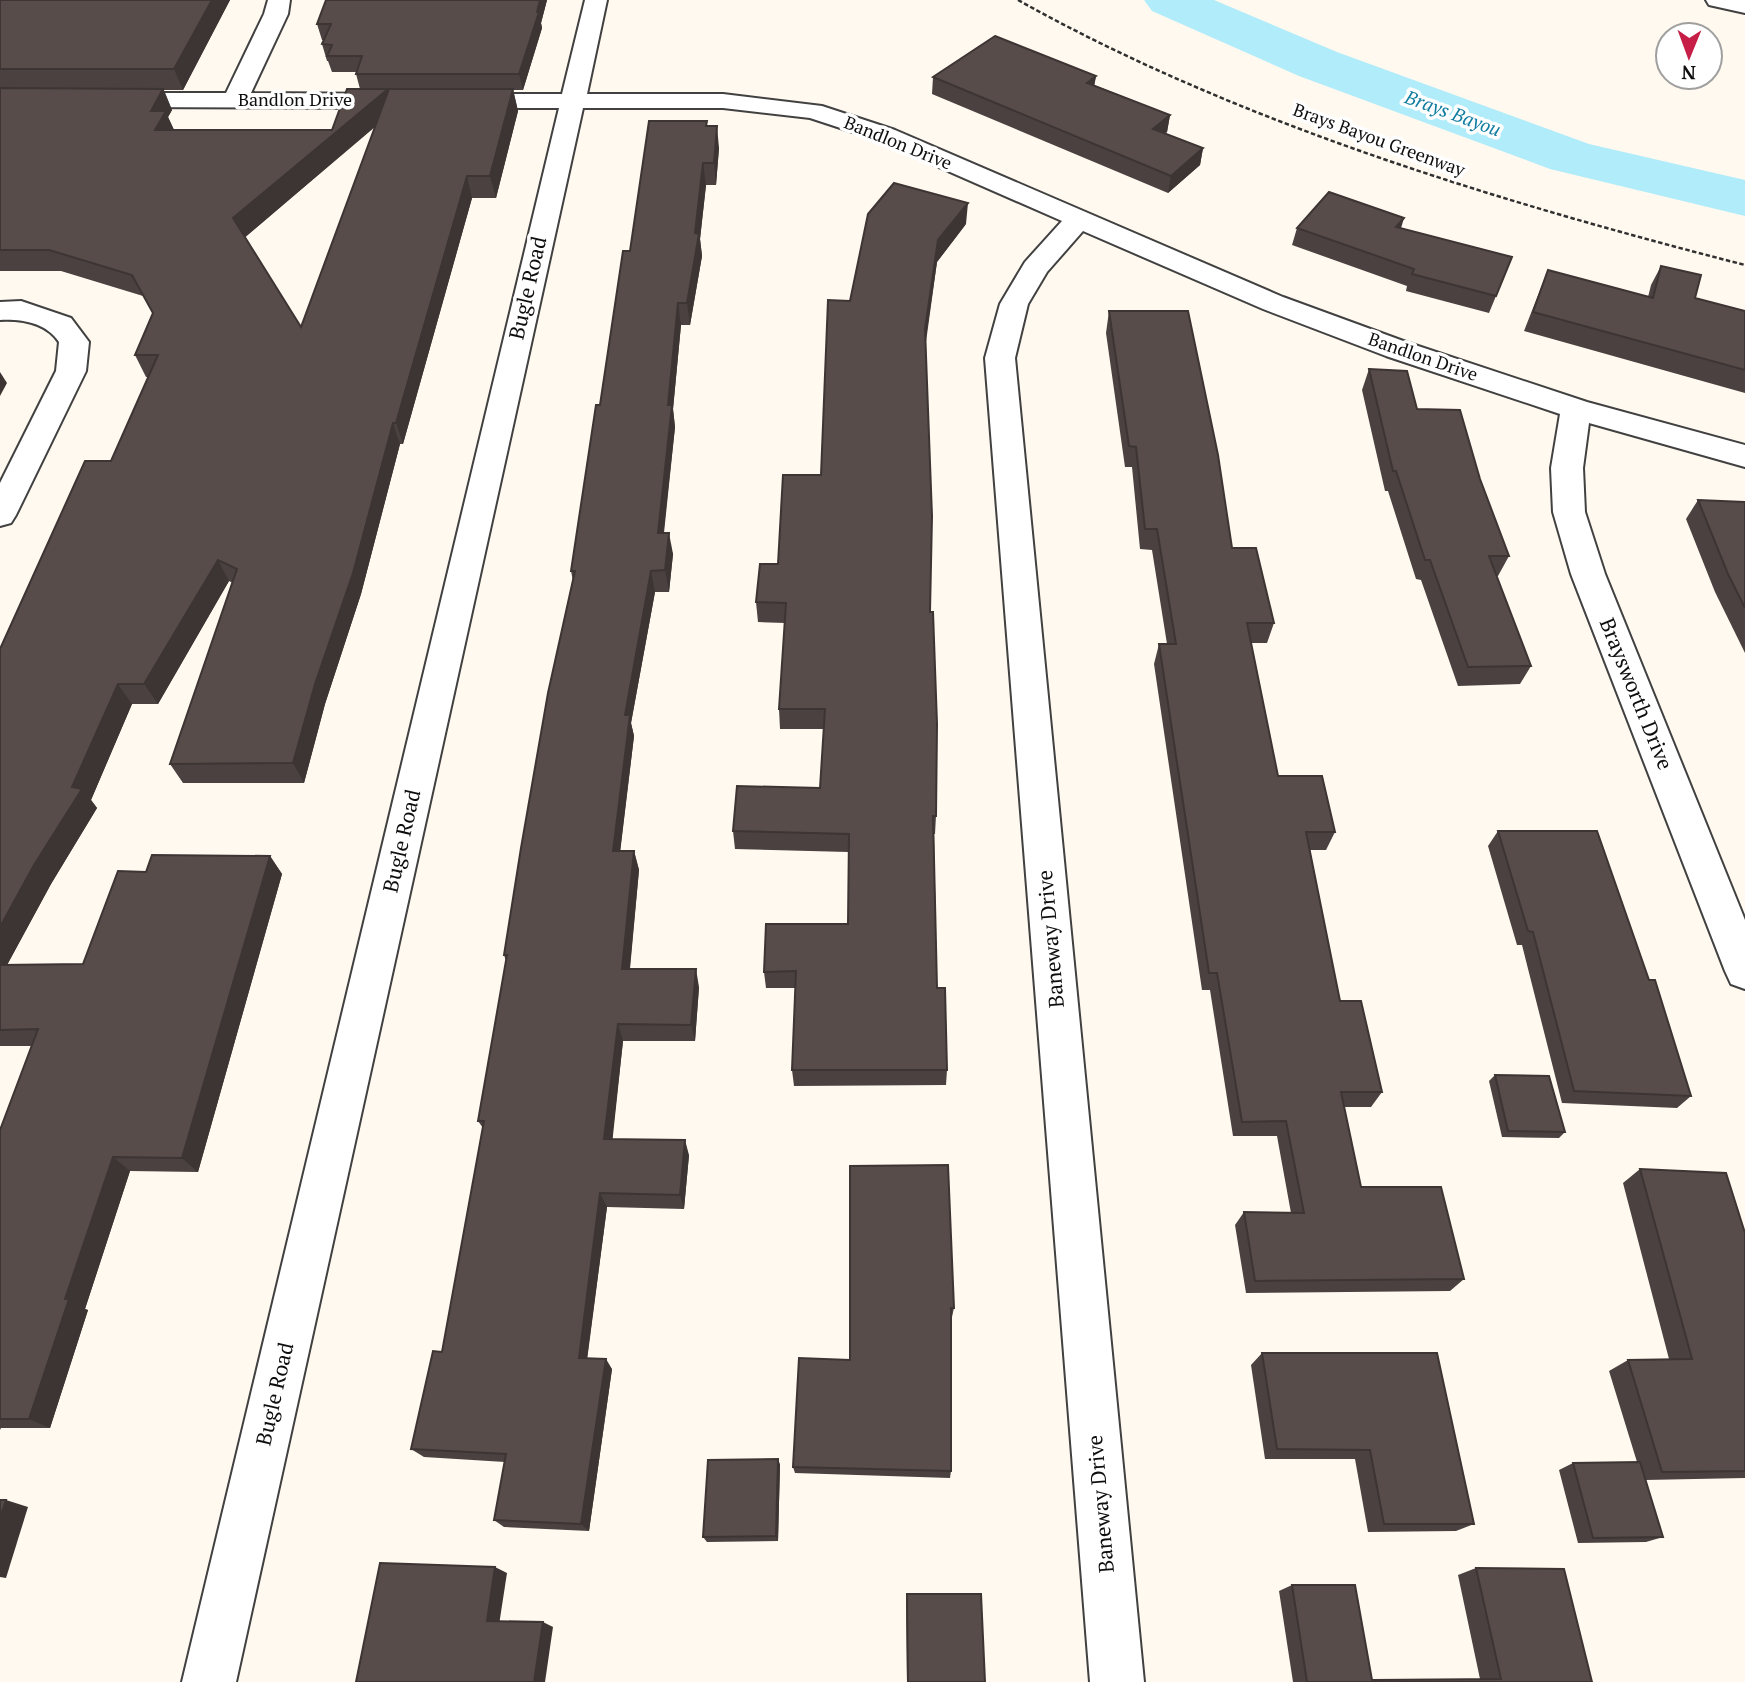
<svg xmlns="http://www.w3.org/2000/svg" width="1745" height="1682" font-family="'PT Serif',serif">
<rect width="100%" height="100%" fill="#fff9ef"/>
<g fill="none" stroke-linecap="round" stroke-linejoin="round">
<!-- river -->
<polygon fill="#b1ecfa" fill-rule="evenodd" points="1144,0 1214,0 1337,52 1589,144 1745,180 1745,216 1550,169 1299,76 1152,11"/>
<defs>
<g id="minor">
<polygon points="268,0 290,0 288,14 251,93 393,94 402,96 405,101 402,106 393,108 114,107 105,105 102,100 105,95 114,93 226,93 264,14"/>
<polygon points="585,0 607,0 587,94 723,94 822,106 895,130 1283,297 1406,342 1587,402 1745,445 1745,467 1589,423 1583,468 1585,512 1605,574 1745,920 1745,989 1731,984 1725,971 1571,574 1553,512 1551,468 1560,414 1386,356 1263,309 1083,231 1047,272 1028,304 1015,358 1144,1682 1090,1682 985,358 1000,304 1025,262 1062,221 877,140 810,118 723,108 583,108 236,1682 182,1682 559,108 464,108 455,106 452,101 455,96 464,94 562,94"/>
<polygon points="1706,0 1745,0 1745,13 1709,5"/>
<path d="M21,301L71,318L89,342L86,371L16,515L11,523L0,526V483L56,371L59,342C46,323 23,319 0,320V302Z"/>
</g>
</defs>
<!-- minor casing -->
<use href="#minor" stroke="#414141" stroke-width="4"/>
<!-- path -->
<path stroke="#303030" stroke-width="2.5" stroke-dasharray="4.5 2.5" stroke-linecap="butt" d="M1018,0C1240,124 1500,202 1745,265"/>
<!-- minor -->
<use href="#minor" fill="#fff" fill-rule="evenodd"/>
</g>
<!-- wall -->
<g fill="#4b4140" fill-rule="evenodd">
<path d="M0,0H230L183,90H164L172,110L168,117L174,130H332L360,89L356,74V72H332L328,61H327L322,44L324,40H322L317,24L326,0H547L541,23L542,28L523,90H513L518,111L496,198H472L403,444H400L361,594L325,704L304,783H183L170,764L233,583L229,581L158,704H132L91,800L97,808L51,884L7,965L83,964L146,872L270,856L282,874L198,1172L130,1171L85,1309L88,1310L50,1428H1L0,1430V1130L32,1046H0V649L111,461L149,377H146L135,355L153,314L143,296L61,271H0ZM375,127L301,327L245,237Z"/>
<polygon points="1096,76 1094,85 1170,115 1167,132 1165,133 1203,148 1200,165 1168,193 932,94 933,77"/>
<polygon points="707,126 719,148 716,185 706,185 700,239 702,256 690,325 681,325 673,409 675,427 664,533 673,554 669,592 655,592 631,723 634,736 620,851 634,851 639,870 630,969 699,987 695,1041 623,1041 612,1139 689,1155 684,1209 607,1207 587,1358 612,1369 589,1531 504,1527 494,1520 505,1462 424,1457 411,1449 442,1352 483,1128 478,1121 506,961 504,955 573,581 571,571 600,405 630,251"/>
<polygon points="966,224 937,262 926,342 930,612 936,816 935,834 934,834 937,988 947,1070 946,1085 794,1086 792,1070 795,988 766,988 764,972 848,924 848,852 735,849 733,831 820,788 824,729 780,729 779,709 785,623 758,622 756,602 778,564 821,475 850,301"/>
<polygon points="1297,228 1401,228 1512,257 1489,313 1406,291 1407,286 1292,245"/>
<polygon points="1661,266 1695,298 1745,311 1745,393 1524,331 1540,290 1548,270 1648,297 1651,285"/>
<polygon points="1109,311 1232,548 1274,623 1267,643 1251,643 1278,776 1335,832 1326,850 1310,850 1340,1001 1382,1092 1371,1107 1344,1107 1361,1187 1464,1279 1450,1291 1246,1293 1235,1225 1244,1212 1291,1213 1277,1136 1233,1136 1210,990 1202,990 1154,664 1159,644 1167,644 1152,550 1140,549 1132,467 1125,467 1106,333"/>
<polygon points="1369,369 1417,409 1480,479 1509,556 1498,576 1496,576 1531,666 1520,684 1458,686 1421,580 1416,579 1388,491 1385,491 1362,390"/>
<polygon points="1698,500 1745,502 1745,653 1715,592 1686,519"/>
<polygon points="1498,831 1649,980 1691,1096 1677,1108 1562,1103 1522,945 1517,945 1488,846"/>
<polygon points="1495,1075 1565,1132 1559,1138 1502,1137 1489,1081"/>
<polygon points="850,1166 954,1308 952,1317 951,1317 951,1471 950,1478 795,1473 793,1467 850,1360"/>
<polygon points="1640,1169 1745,1233 1745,1478 1645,1480 1663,1537 1646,1542 1578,1543 1559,1470 1573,1463 1637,1462 1609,1371 1628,1360 1669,1359 1623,1183"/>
<polygon points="1262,1353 1474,1524 1456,1531 1368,1532 1355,1459 1265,1459 1251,1365"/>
<polygon points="778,1459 780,1465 778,1541 707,1542 703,1537"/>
<polygon points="1476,1568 1592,1682 1293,1682 1279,1591 1292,1585 1372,1680 1480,1679 1458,1575"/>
<polygon points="907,1594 985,1682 907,1682 906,1600"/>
</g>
<!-- shaded-wall -->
<g fill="#3d3534">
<polygon points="212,0 230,0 183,90 174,69"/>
<polygon points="540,0 547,0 541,23 542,28 523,90 519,74"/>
<polygon points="1096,76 1093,93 1087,83"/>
<polygon points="163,89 172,110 168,117 175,132 155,130 151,111"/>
<polygon points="388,89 394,110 242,240 233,218"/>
<polygon points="513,89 518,111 496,198 490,176"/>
<polygon points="1170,115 1167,132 1150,146 1153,129"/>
<polygon points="717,126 719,148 716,185 714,163"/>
<polygon points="1203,148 1200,165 1168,193 1171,176"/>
<polygon points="703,163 706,185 700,239 702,256 690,325 687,303"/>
<polygon points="467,176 472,198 403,444 396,423"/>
<polygon points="968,203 966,224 937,262 924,351 925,329 938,240"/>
<polygon points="1404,218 1399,235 1396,227"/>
<polygon points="678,303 681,325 673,409 675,427 661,555 658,533 668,405"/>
<polygon points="0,372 7,383 0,396"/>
<polygon points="393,423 400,444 361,594 325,704 304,783 293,763 315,684"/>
<polygon points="669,533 673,554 669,592 665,570"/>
<polygon points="218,560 229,581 158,704 144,684"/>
<polygon points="651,571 655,592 631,723 634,736 618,870 613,851 625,715"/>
<polygon points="118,684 132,704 91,800 97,808 51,884 0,978 0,927 72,787"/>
<polygon points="634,851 639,870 628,986 622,969"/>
<polygon points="270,856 282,874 198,1172 182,1158"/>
<polygon points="696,969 699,987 695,1041 691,1025"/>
<polygon points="618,1024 623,1041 611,1154 604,1139"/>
<polygon points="685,1140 689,1155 684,1209 680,1195"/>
<polygon points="113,1157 130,1171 85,1309 88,1310 50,1428 29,1419 65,1299"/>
<polygon points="600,1193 607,1207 586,1368 579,1358"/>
<polygon points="606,1359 612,1369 589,1531 581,1524"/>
<polygon points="778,1459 780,1465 778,1541 776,1536"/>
<polygon points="6,1500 28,1507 6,1578 0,1577 0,1518"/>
<polygon points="495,1567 507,1573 499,1625 487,1621"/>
<polygon points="543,1622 553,1627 545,1682 534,1682"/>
</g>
<!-- building -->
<g fill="#574c4a" stroke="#3d3534" stroke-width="2">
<polygon points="0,0 212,0 174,69 0,69"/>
<polygon points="326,0 540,0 537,12 539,12 519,74 356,74 362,56 327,56 332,45 322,44 331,24 317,24"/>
<polygon points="995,36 1096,76 1087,83 1170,115 1153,129 1203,148 1171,176 933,77"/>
<polygon points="0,88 163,89 151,111 166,111 155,130 332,130 347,89 388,89 233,218 301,327 389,89 513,89 490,176 467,176 396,423 393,423 353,573 315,684 293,763 170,764 237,569 218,560 144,684 118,684 72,787 82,789 34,865 0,927 0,649 85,461 111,461 158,355 135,355 153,313 132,275 49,250 0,250"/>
<polygon points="649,121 707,121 706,126 717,126 714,163 703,163 695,233 699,234 687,303 678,303 668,405 672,405 658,533 669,533 665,570 651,571 625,715 630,715 613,851 634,851 622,969 696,969 691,1025 618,1024 604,1139 685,1140 680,1195 600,1193 579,1358 606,1359 581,1524 494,1520 506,1454 411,1449 433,1351 442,1352 484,1121 478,1121 507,955 504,955 521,848 548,693 575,571 571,571 596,405 600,405 623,251 630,251"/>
<polygon points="894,183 968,203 938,240 925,329 932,516 930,612 933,612 937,724 936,816 933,816 937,988 945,988 947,1070 792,1070 796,971 764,972 766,924 848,924 849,834 733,831 737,786 820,788 825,709 779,709 786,603 756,602 760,564 778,564 783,475 821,475 828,300 850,301 868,214"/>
<polygon points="1329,192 1404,218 1396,227 1512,257 1496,296 1412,274 1414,269 1297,228"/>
<polygon points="1661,266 1701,275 1695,298 1745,311 1745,370 1533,312 1548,270 1653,298"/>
<polygon points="1109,311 1188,311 1218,455 1232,548 1256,548 1274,623 1247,623 1278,776 1322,776 1335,832 1306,832 1340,1001 1361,1001 1382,1092 1341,1092 1361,1187 1441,1187 1464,1279 1255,1281 1244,1212 1304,1213 1286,1121 1242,1122 1217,973 1209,973 1159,644 1176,644 1157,529 1145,529 1136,447 1129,446"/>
<polygon points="1369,369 1407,371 1417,409 1460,410 1480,479 1509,556 1489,556 1531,666 1468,667 1430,560 1425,560 1396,471 1393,471"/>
<polygon points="1698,500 1745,502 1745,608 1728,574"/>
<polygon points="1498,831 1597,831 1649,980 1655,980 1691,1096 1574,1091 1533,932 1528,931"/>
<polygon points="152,855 270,856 182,1158 113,1157 65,1299 69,1299 29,1419 0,1419 0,1130 38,1029 0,1030 0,965 83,964 118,871 146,872"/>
<polygon points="1495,1075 1549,1076 1565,1132 1508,1131"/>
<polygon points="948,1165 954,1308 951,1308 951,1471 793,1467 799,1358 850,1360 850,1166"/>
<polygon points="1640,1169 1726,1173 1745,1233 1745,1471 1662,1472 1628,1360 1692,1359"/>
<polygon points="1262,1353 1437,1353 1474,1524 1384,1524 1370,1450 1277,1449"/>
<polygon points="778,1459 776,1536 703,1537 708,1460"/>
<polygon points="1640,1462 1663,1537 1593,1538 1573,1463"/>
<polygon points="0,1500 6,1500 0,1518"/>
<polygon points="380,1563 495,1567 487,1621 543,1622 534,1682 356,1682"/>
<polygon points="1476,1568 1564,1569 1592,1682 1307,1682 1292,1585 1355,1585 1372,1680 1501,1679"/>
<polygon points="907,1594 981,1594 985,1682 908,1682"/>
</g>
<g text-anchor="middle" stroke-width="7" stroke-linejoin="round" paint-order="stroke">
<!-- far-street labels -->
<g font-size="18" fill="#0e0e0e" stroke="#fff">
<text x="295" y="106">Bandlon Drive</text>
<text transform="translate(1379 140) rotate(20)" y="6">Brays Bayou Greenway</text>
<text transform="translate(898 143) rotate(22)" y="6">Bandlon Drive</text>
<text transform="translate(1423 357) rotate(19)" y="6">Bandlon Drive</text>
</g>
<!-- far-water labels -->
<g font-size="19" font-style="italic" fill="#107ca0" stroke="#fff">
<text transform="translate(1453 113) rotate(20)" y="7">Brays Bayou</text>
</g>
<!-- street labels -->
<g font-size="21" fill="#0e0e0e" stroke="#fff">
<text transform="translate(528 288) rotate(-77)" y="7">Bugle Road</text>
<text transform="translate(1636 694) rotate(68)" y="7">Braysworth Drive</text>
<text transform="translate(402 841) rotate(-77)" y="7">Bugle Road</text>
<text transform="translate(1051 939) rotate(-95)" y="7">Baneway Drive</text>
<text transform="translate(275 1394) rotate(-77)" y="7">Bugle Road</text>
<text transform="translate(1101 1504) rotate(-95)" y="7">Baneway Drive</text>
</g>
</g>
<!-- north arrow -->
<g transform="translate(1689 56) rotate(181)"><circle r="33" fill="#ffffff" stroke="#9f9f9f" stroke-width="2"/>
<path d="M0-5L12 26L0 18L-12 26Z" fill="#c61e46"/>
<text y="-10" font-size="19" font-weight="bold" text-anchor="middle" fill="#0e0e0e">N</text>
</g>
</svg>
